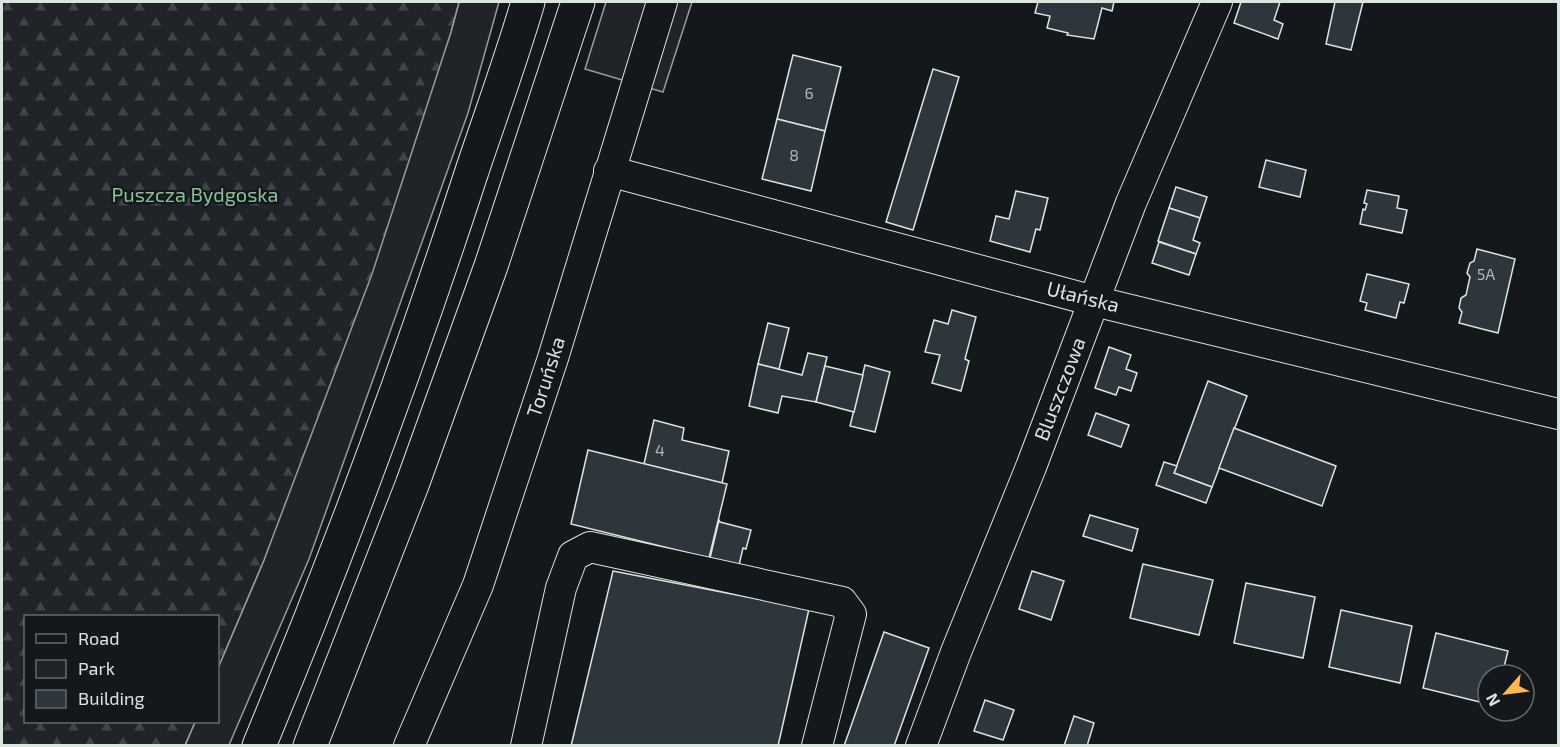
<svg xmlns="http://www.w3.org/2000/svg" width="1560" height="747" font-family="'Exo 2',sans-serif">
<defs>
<pattern id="forest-firs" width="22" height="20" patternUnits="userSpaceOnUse" patternTransform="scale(1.5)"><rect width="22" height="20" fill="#202428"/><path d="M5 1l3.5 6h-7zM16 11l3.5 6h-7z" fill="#404447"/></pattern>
</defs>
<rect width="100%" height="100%" fill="#14181c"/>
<!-- green -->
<g fill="#202428" stroke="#939e99" stroke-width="1.5">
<polygon points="459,2 499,2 468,113 309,559 229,745 185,746 195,722 218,722 218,668 264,560 451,32"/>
<polygon points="606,2 692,2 663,92 585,69"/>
</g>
<!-- forest -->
<polygon fill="url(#forest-firs)" stroke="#939e99" stroke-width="1.5" points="2,2 459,2 451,32 372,274 264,560 218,668 218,616 26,616 26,722 195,722 185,745 2,745"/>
<!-- building -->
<g fill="#2c363c" stroke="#d8e6dc" stroke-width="1.5">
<polygon points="1038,2 1114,2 1112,11 1102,8 1094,39 1067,35 1068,33 1047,28 1050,16 1035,13"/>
<polygon points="1241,2 1280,2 1274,20 1283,24 1278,39 1234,23"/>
<polygon points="1335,2 1363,2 1351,50 1326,44"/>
<polygon points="793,55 841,67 825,131 777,119"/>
<polygon points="933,69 959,77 913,230 886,222"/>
<polygon points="777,119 825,131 811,191 762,179"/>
<polygon points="1266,160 1306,170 1300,197 1259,187"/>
<polygon points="1176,187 1207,197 1200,218 1169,208"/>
<polygon points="1367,190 1399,196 1397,208 1407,210 1402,233 1360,224 1363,209 1365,210 1367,204 1364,203"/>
<polygon points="1016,191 1048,198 1040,230 1036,229 1030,252 990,241 996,216 1009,219"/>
<polygon points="1169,208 1200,218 1193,240 1200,243 1196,254 1158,241"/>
<polygon points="1159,242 1196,254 1189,275 1152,263"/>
<polygon points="1477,249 1515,259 1498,333 1459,323 1462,312 1459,308 1461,298 1466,295 1470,277 1467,273 1470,263 1474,261"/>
<polygon points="1367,274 1409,284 1404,303 1400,302 1396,318 1365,310 1367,303 1360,301"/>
<polygon points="952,310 976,317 965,359 969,361 961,391 932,383 940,355 925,352 934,320 948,324"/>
<polygon points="768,323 789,328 779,369 758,364"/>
<polygon points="1109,347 1131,355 1126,369 1137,373 1131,391 1119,387 1116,395 1095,388"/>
<polygon points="808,353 827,357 816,402 782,396 778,413 749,406 758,364 802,375"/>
<polygon points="865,365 890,372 875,432 850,426"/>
<polygon points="825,366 863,375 854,412 816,402"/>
<polygon points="1208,381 1247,396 1212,487 1174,473"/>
<polygon points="1096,413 1129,425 1121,447 1088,435"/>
<polygon points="654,420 684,428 682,440 729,451 722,483 644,464"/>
<polygon points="1234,428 1336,466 1322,506 1219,468"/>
<polygon points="588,450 727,484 709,558 571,524"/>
<polygon points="1164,462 1177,466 1174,473 1212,487 1206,503 1156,485"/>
<polygon points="1090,515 1138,529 1132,551 1083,536"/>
<polygon points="719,520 720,522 751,530 746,549 743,548 739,565 710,558"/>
<polygon points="1143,564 1213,580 1199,635 1130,618"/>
<polygon points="613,571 809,609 778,746 571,746"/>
<polygon points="1032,571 1064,581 1051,620 1019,609"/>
<polygon points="1246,583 1315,597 1303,658 1234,643"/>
<polygon points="1341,610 1412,626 1400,683 1329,667"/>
<polygon points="884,632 929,648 894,746 844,746"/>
<polygon points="1436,633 1508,651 1502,675 1488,675 1488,704 1423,688"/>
<polygon points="985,700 1014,710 1003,740 974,731"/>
<polygon points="1074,716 1094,723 1087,746 1064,746"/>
</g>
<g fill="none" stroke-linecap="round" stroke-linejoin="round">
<defs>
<g id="minor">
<polyline points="609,171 1094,301 1558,414"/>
<polyline points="409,746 478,585 553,358 662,2"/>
<polyline points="526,746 561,588 573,556 590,547 842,602 851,614 817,746"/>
<polyline points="921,746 956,652 1031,467 1131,203 1217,2"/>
</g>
<g id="highway">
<path d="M259,746C337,558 408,367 471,174C490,117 511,60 528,2"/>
<polyline points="310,746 412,485 491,266 578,2"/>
</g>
</defs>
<!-- minor casing -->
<use href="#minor" stroke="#d8e6dc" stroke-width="32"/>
<!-- highway casing -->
<use href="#highway" stroke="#d8e6dc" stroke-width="35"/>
<!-- minor -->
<use href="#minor" stroke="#14181c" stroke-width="30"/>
<!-- highway -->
<use href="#highway" stroke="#14181c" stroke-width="33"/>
</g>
<g text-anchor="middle" stroke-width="4.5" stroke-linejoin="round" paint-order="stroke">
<!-- number labels -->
<g font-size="16" fill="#adbab4">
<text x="809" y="99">6</text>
<text x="794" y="161">8</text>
<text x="1486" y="280">5A</text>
<text x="660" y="456">4</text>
</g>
<!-- park labels -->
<g font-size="20" fill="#8ac095" stroke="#14181c">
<text x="195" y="202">Puszcza Bydgoska</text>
</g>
<!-- street labels -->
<g font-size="20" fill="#d8e6dc" stroke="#14181c">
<text transform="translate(1083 297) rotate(14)" y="7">Ułańska</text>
<text transform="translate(546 377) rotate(-72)" y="7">Toruńska</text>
<text transform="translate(1060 389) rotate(-69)" y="7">Bluszczowa</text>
</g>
</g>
<!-- border -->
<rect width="1560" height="747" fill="none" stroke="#d8e6dc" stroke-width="6"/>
<!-- legend -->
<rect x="24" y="615" width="195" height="108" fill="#14181c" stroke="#626a69" stroke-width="1.5"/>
<rect x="36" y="634" width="30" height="9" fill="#14181c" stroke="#626a69" stroke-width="1.5"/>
<text x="78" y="645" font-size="18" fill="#d8e6dc">Road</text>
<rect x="36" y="660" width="30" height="18" fill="#202428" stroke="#626a69" stroke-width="1.5"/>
<text x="78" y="675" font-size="18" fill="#d8e6dc">Park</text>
<rect x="36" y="690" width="30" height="18" fill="#2c363c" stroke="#626a69" stroke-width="1.5"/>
<text x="78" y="705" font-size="18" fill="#d8e6dc">Building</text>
<!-- north arrow -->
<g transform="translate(1506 693) rotate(242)"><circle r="28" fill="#14181c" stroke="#626a69" stroke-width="1.5"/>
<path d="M0-4.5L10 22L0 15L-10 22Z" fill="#ffb74d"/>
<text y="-9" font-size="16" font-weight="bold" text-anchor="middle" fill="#d8e6dc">N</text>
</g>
</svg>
